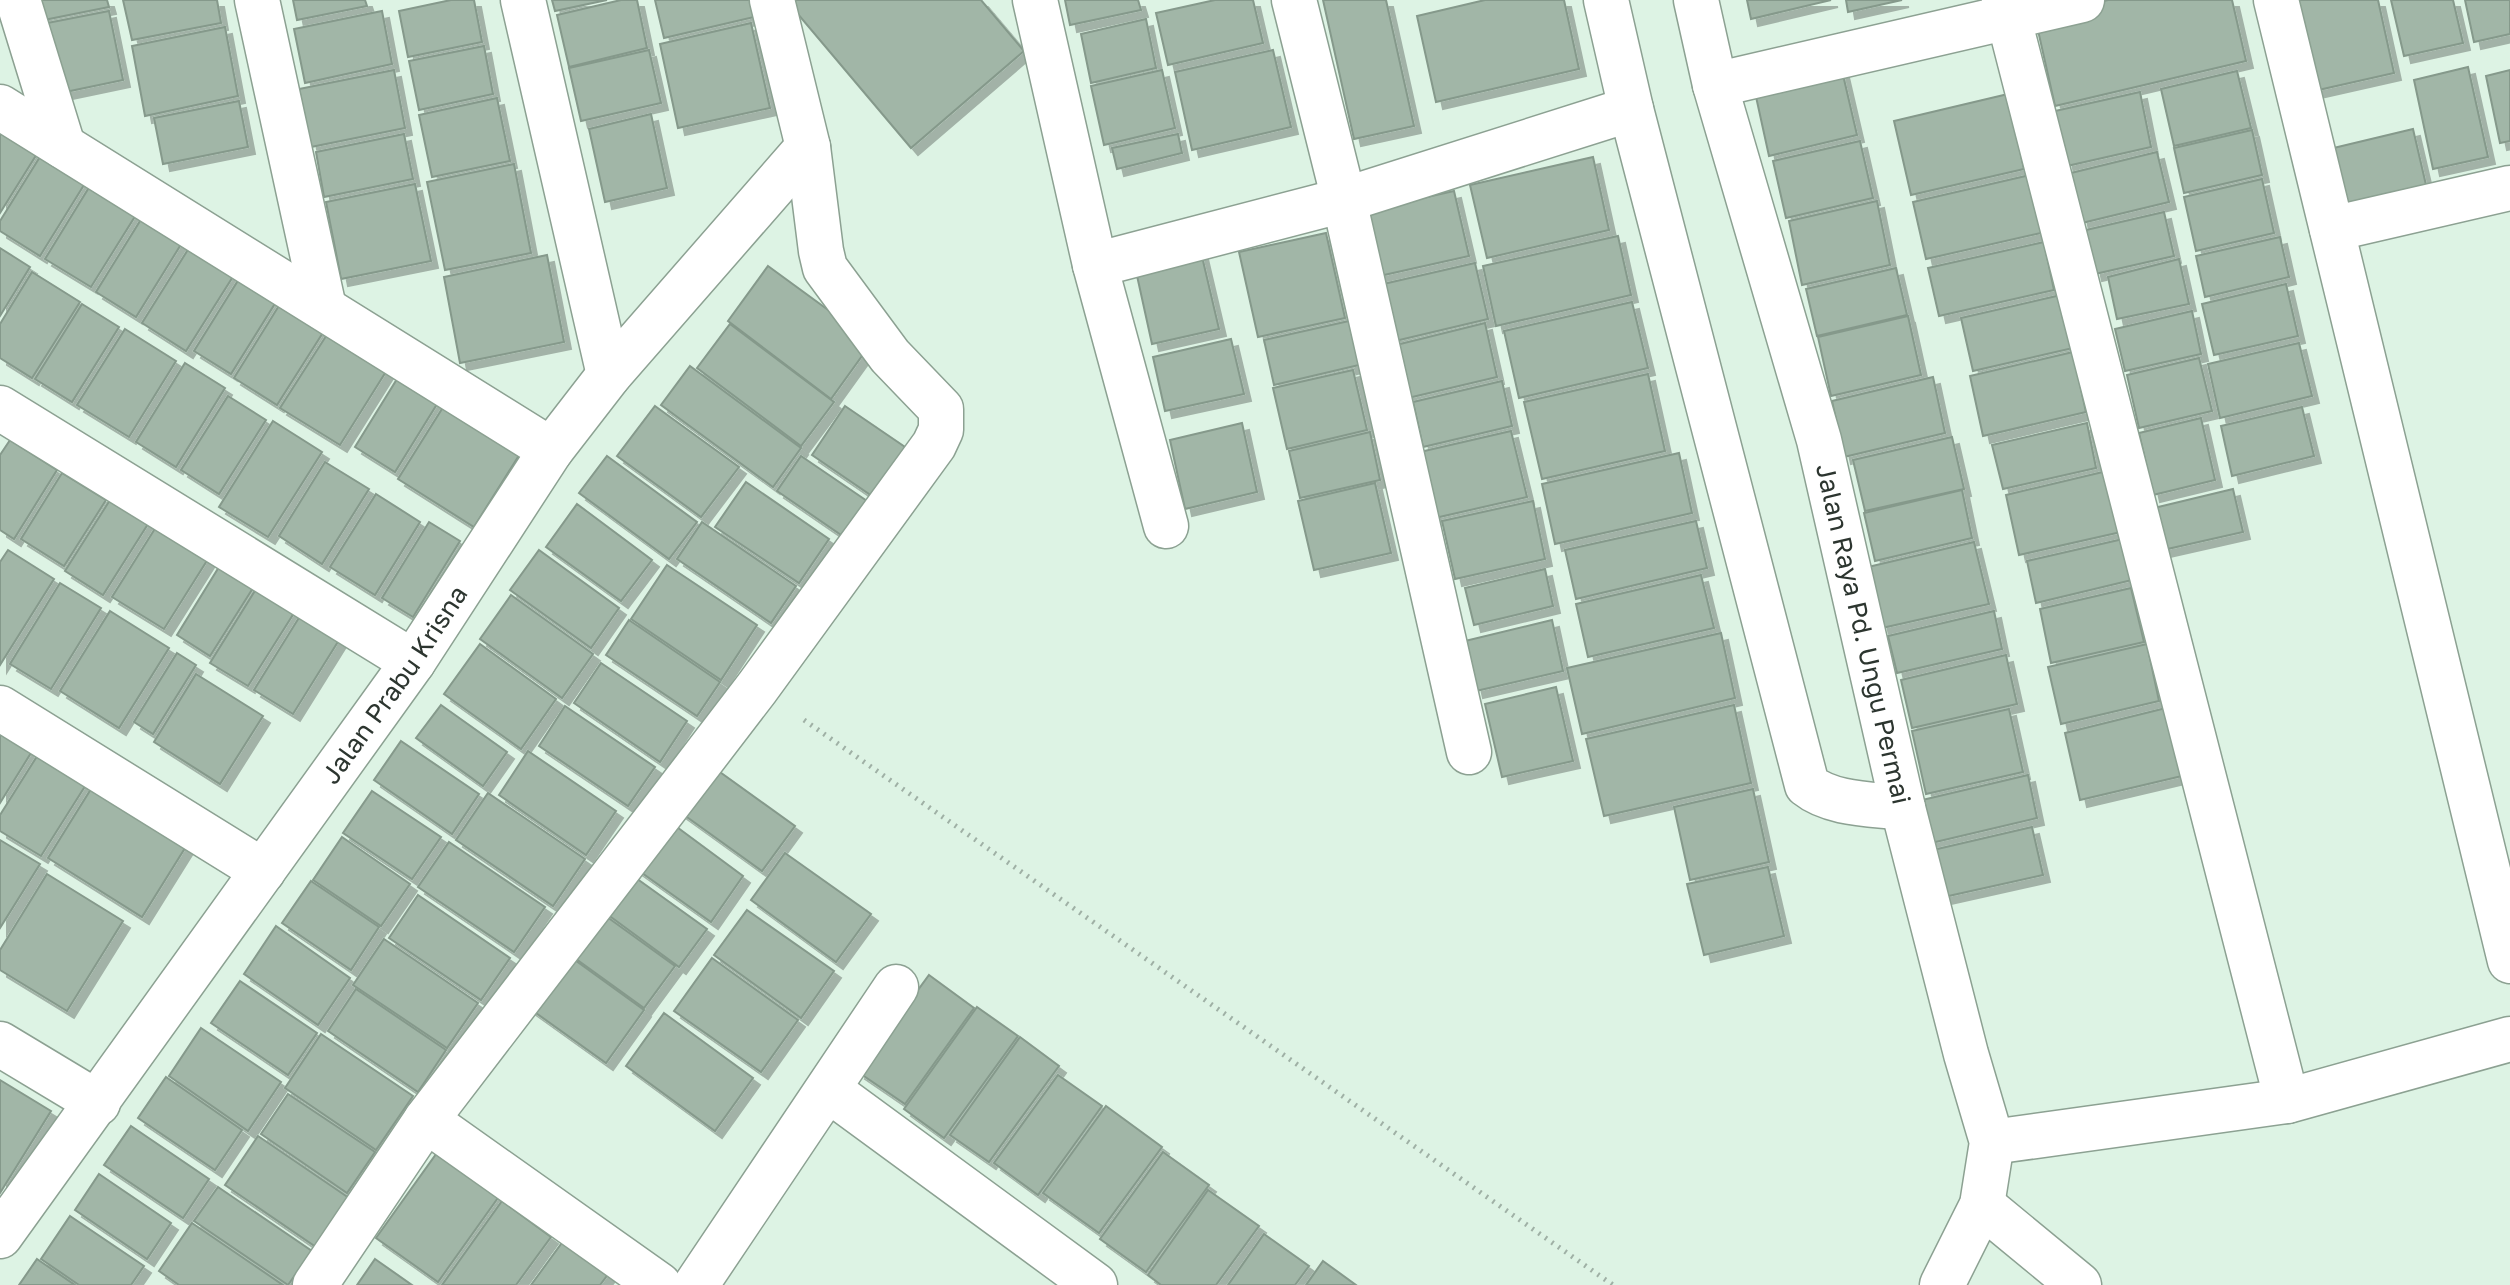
<svg xmlns="http://www.w3.org/2000/svg" width="2510" height="1285" font-family="'Golos Text',sans-serif">
<defs>
<filter id="shadow"><feDropShadow dx="7" dy="7" stdDeviation="0" flood-color="#0004"/></filter>
</defs>
<rect width="100%" height="100%" fill="#ddf3e4"/>
<!-- building -->
<g fill="#a1b6a7" stroke="#85998b" stroke-width="2" filter="url(#shadow)">
<polygon points="30,0 107,0 109,7 34,22"/>
<polygon points="123,0 217,0 221,23 132,40"/>
<polygon points="293,0 365,0 367,6 297,20"/>
<polygon points="451,0 474,0 482,42 408,57 399,11"/>
<polygon points="552,0 607,0 555,11"/>
<polygon points="621,0 637,0 647,48 569,67 557,15"/>
<polygon points="655,0 750,0 754,17 664,38"/>
<polygon points="786,0 981,0 1024,51 911,148"/>
<polygon points="1065,0 1138,0 1141,10 1070,25"/>
<polygon points="1215,0 1253,0 1263,43 1168,65 1156,13"/>
<polygon points="1323,0 1386,0 1414,126 1354,139"/>
<polygon points="1485,0 1564,0 1579,69 1436,102 1417,16"/>
<polygon points="1747,0 1831,0 1751,19"/>
<polygon points="1846,0 1902,0 1848,12"/>
<polygon points="2108,0 2232,0 2246,61 2055,106 2035,17"/>
<polygon points="2293,0 2378,0 2394,73 2314,91"/>
<polygon points="2391,0 2453,0 2463,43 2404,56"/>
<polygon points="2465,0 2510,0 2510,34 2474,42"/>
<polygon points="109,11 123,80 51,95 37,25"/>
<polygon points="382,11 392,64 305,83 294,29"/>
<polygon points="1146,19 1156,68 1091,83 1081,34"/>
<polygon points="751,23 770,108 678,128 660,44"/>
<polygon points="225,27 238,96 145,116 132,46"/>
<polygon points="484,46 493,94 419,110 409,61"/>
<polygon points="649,50 661,103 581,121 569,68"/>
<polygon points="1273,50 1291,127 1192,150 1175,72"/>
<polygon points="1840,62 1857,135 1769,156 1753,83"/>
<polygon points="2468,67 2488,157 2433,169 2414,80"/>
<polygon points="394,70 405,128 311,147 299,89"/>
<polygon points="1162,70 1175,128 1104,145 1091,86"/>
<polygon points="2510,70 2510,141 2500,143 2486,76"/>
<polygon points="2237,71 2251,128 2174,146 2161,89"/>
<polygon points="2140,92 2151,147 2067,166 2055,111"/>
<polygon points="2008,94 2024,169 1911,195 1894,121"/>
<polygon points="497,98 510,161 432,177 419,115"/>
<polygon points="239,101 248,147 163,164 154,118"/>
<polygon points="0,113 45,141 0,213"/>
<polygon points="651,114 667,188 605,202 589,129"/>
<polygon points="2413,129 2426,185 2333,207 2321,151"/>
<polygon points="2252,130 2262,175 2184,193 2174,148"/>
<polygon points="404,134 413,179 324,197 316,152"/>
<polygon points="1178,134 1182,153 1117,169 1112,148"/>
<polygon points="1860,141 1873,198 1786,218 1773,161"/>
<polygon points="48,144 92,172 40,256 0,231 0,221"/>
<polygon points="2157,152 2169,202 2082,223 2071,173"/>
<polygon points="1593,157 1609,230 1487,258 1470,185"/>
<polygon points="514,164 531,253 445,270 427,182"/>
<polygon points="2030,175 2041,233 1926,259 1913,202"/>
<polygon points="2262,179 2274,233 2196,251 2184,197"/>
<polygon points="93,181 139,210 91,287 45,259"/>
<polygon points="415,184 431,261 341,279 326,202"/>
<polygon points="1454,191 1469,256 1375,277 1360,212"/>
<polygon points="1877,201 1890,265 1802,285 1789,221"/>
<polygon points="2164,212 2174,256 2095,274 2086,230"/>
<polygon points="145,213 185,238 136,317 96,292"/>
<polygon points="1326,233 1345,318 1258,337 1239,252"/>
<polygon points="1618,236 1631,295 1496,326 1483,266"/>
<polygon points="2280,237 2289,277 2205,297 2196,256"/>
<polygon points="194,240 239,267 186,351 142,323"/>
<polygon points="2044,242 2054,290 1939,316 1928,268"/>
<polygon points="0,248 30,267 0,316"/>
<polygon points="1200,248 1219,329 1152,344 1134,262"/>
<polygon points="547,255 564,342 460,363 444,277"/>
<polygon points="2179,259 2189,304 2117,319 2108,277"/>
<polygon points="1475,263 1488,319 1391,342 1379,285"/>
<polygon points="768,266 872,342 831,399 728,321"/>
<polygon points="1896,268 1907,315 1817,336 1806,289"/>
<polygon points="244,271 281,294 231,374 194,351"/>
<polygon points="32,272 80,302 32,378 0,358 0,324"/>
<polygon points="2286,284 2298,336 2214,355 2202,304"/>
<polygon points="2061,295 2073,348 1973,371 1961,318"/>
<polygon points="1632,302 1648,368 1519,398 1504,331"/>
<polygon points="82,304 119,327 72,402 35,379"/>
<polygon points="280,304 324,331 277,405 234,378"/>
<polygon points="2192,311 2201,354 2125,371 2115,329"/>
<polygon points="1908,316 1921,375 1831,396 1818,337"/>
<polygon points="1349,321 1359,365 1274,385 1264,340"/>
<polygon points="1485,323 1497,377 1408,398 1396,345"/>
<polygon points="730,324 834,402 801,446 697,368"/>
<polygon points="125,329 176,361 129,437 77,405"/>
<polygon points="328,333 387,370 340,445 280,408"/>
<polygon points="1231,339 1244,394 1165,411 1153,357"/>
<polygon points="2299,343 2312,396 2220,418 2208,364"/>
<polygon points="2073,352 2086,412 1983,436 1970,376"/>
<polygon points="2199,358 2212,411 2139,428 2127,375"/>
<polygon points="185,363 225,388 176,467 136,442"/>
<polygon points="690,366 801,448 773,487 661,405"/>
<polygon points="1353,370 1367,430 1287,449 1273,388"/>
<polygon points="402,371 442,396 395,472 355,447"/>
<polygon points="1648,374 1665,451 1542,479 1524,402"/>
<polygon points="1933,377 1945,433 1844,457 1832,401"/>
<polygon points="1502,381 1512,426 1423,447 1413,402"/>
<polygon points="228,396 266,420 219,494 181,470"/>
<polygon points="447,401 523,449 474,527 398,479"/>
<polygon points="655,406 739,467 701,517 617,456"/>
<polygon points="845,406 908,449 875,498 812,455"/>
<polygon points="2302,407 2314,456 2232,476 2221,426"/>
<polygon points="2201,418 2215,480 2153,495 2139,433"/>
<polygon points="273,421 322,452 268,537 219,507"/>
<polygon points="1242,423 1257,492 1185,509 1170,440"/>
<polygon points="2087,423 2096,468 2003,489 1992,445"/>
<polygon points="1511,431 1527,497 1435,518 1420,452"/>
<polygon points="1370,432 1380,480 1300,498 1289,451"/>
<polygon points="1952,437 1964,489 1865,511 1853,460"/>
<polygon points="10,440 57,470 14,539 0,530 0,455"/>
<polygon points="1679,453 1692,513 1555,544 1542,484"/>
<polygon points="607,456 697,522 669,559 579,493"/>
<polygon points="801,456 870,503 847,539 777,491"/>
<polygon points="325,462 369,489 322,564 279,536"/>
<polygon points="2107,471 2121,532 2019,555 2006,495"/>
<polygon points="62,473 106,500 64,566 21,539"/>
<polygon points="746,482 829,539 799,583 715,527"/>
<polygon points="1375,483 1391,553 1314,570 1298,501"/>
<polygon points="2233,489 2243,532 2163,550 2154,508"/>
<polygon points="1962,490 1972,538 1875,561 1864,513"/>
<polygon points="376,494 420,522 375,595 330,567"/>
<polygon points="110,500 148,524 103,595 65,571"/>
<polygon points="1533,501 1545,559 1455,579 1442,521"/>
<polygon points="577,504 652,560 621,601 546,547"/>
<polygon points="1696,521 1707,568 1576,599 1565,550"/>
<polygon points="429,522 460,541 413,617 382,598"/>
<polygon points="702,522 796,586 771,623 677,559"/>
<polygon points="156,527 208,559 164,629 112,597"/>
<polygon points="2123,539 2132,580 2036,603 2027,561"/>
<polygon points="1974,542 1989,604 1882,628 1868,567"/>
<polygon points="8,550 54,579 0,665 0,562"/>
<polygon points="539,550 619,608 591,648 510,590"/>
<polygon points="667,565 757,625 721,680 631,619"/>
<polygon points="219,567 253,588 210,656 177,635"/>
<polygon points="1545,569 1553,606 1474,625 1465,588"/>
<polygon points="1701,575 1714,628 1588,657 1576,604"/>
<polygon points="60,583 101,608 51,689 10,664"/>
<polygon points="2131,588 2144,642 2051,663 2040,609"/>
<polygon points="256,589 294,613 248,686 210,663"/>
<polygon points="511,595 593,654 562,698 480,639"/>
<polygon points="305,608 344,632 293,714 254,690"/>
<polygon points="110,611 169,648 119,728 60,691"/>
<polygon points="1994,611 2002,649 1897,673 1888,636"/>
<polygon points="629,620 720,682 697,716 606,655"/>
<polygon points="1552,620 1563,671 1476,691 1465,641"/>
<polygon points="1721,633 1735,698 1582,734 1567,668"/>
<polygon points="480,644 556,699 521,749 444,694"/>
<polygon points="2147,644 2159,701 2061,724 2048,667"/>
<polygon points="177,653 196,665 153,734 134,722"/>
<polygon points="2006,655 2017,704 1912,728 1901,680"/>
<polygon points="601,663 687,721 660,762 574,703"/>
<polygon points="196,674 263,716 220,784 154,742"/>
<polygon points="1556,687 1573,761 1502,777 1485,704"/>
<polygon points="441,705 507,752 483,786 416,738"/>
<polygon points="1734,705 1751,783 1604,816 1586,739"/>
<polygon points="565,706 655,767 628,806 539,746"/>
<polygon points="2166,708 2182,776 2080,800 2065,733"/>
<polygon points="2009,709 2023,772 1926,794 1912,731"/>
<polygon points="0,716 39,740 0,803"/>
<polygon points="401,741 479,794 452,834 374,780"/>
<polygon points="46,742 94,772 41,856 0,831 0,815"/>
<polygon points="528,751 616,811 586,855 499,795"/>
<polygon points="706,762 795,826 762,871 673,807"/>
<polygon points="101,773 195,832 142,917 48,858"/>
<polygon points="2028,775 2037,818 1927,844 1918,801"/>
<polygon points="1753,789 1769,862 1690,880 1674,807"/>
<polygon points="372,791 441,837 412,879 343,833"/>
<polygon points="488,793 585,859 553,906 456,840"/>
<polygon points="662,816 743,876 711,922 628,863"/>
<polygon points="2032,827 2043,875 1944,897 1933,850"/>
<polygon points="342,837 410,884 381,926 313,880"/>
<polygon points="0,840 40,864 0,928"/>
<polygon points="449,842 545,907 514,952 418,887"/>
<polygon points="785,853 871,914 836,962 751,900"/>
<polygon points="1768,867 1784,936 1704,955 1687,884"/>
<polygon points="622,868 707,929 679,967 596,906"/>
<polygon points="47,874 123,921 67,1011 0,970 0,950"/>
<polygon points="311,881 379,927 351,970 282,923"/>
<polygon points="418,895 510,958 481,1000 389,938"/>
<polygon points="596,909 675,966 644,1008 565,951"/>
<polygon points="747,910 834,971 801,1018 714,955"/>
<polygon points="276,926 350,978 318,1025 244,974"/>
<polygon points="384,939 478,1003 447,1048 353,985"/>
<polygon points="561,950 644,1010 606,1063 522,1003"/>
<polygon points="712,958 798,1020 761,1072 674,1011"/>
<polygon points="929,975 974,1008 905,1104 858,1072"/>
<polygon points="240,981 317,1033 288,1075 211,1023"/>
<polygon points="356,989 446,1050 418,1092 328,1031"/>
<polygon points="977,1007 1018,1036 944,1138 904,1109"/>
<polygon points="664,1013 753,1078 715,1131 626,1066"/>
<polygon points="201,1028 281,1082 248,1131 169,1076"/>
<polygon points="321,1034 413,1096 376,1150 285,1088"/>
<polygon points="1020,1037 1059,1066 989,1162 950,1135"/>
<polygon points="1058,1075 1102,1106 1038,1195 994,1163"/>
<polygon points="166,1077 242,1130 215,1170 138,1118"/>
<polygon points="0,1080 51,1111 0,1193"/>
<polygon points="288,1094 375,1152 347,1193 261,1134"/>
<polygon points="1106,1106 1162,1147 1099,1233 1043,1193"/>
<polygon points="131,1126 209,1179 183,1218 104,1165"/>
<polygon points="258,1136 349,1198 316,1247 225,1185"/>
<polygon points="444,1143 505,1188 438,1282 376,1238"/>
<polygon points="1163,1152 1209,1185 1146,1272 1100,1239"/>
<polygon points="99,1174 171,1223 147,1259 75,1210"/>
<polygon points="218,1187 312,1251 288,1285 194,1221"/>
<polygon points="1208,1190 1259,1226 1216,1285 1161,1285 1148,1275"/>
<polygon points="502,1201 551,1237 516,1285 442,1285"/>
<polygon points="70,1216 144,1266 131,1285 79,1285 41,1259"/>
<polygon points="192,1223 283,1285 179,1285 159,1271"/>
<polygon points="1264,1234 1309,1266 1295,1285 1228,1285"/>
<polygon points="564,1240 609,1273 600,1285 531,1285"/>
<polygon points="37,1259 75,1285 19,1285"/>
<polygon points="375,1259 412,1285 357,1285"/>
<polygon points="1323,1261 1356,1285 1306,1285"/>
</g>
<g fill="none" stroke-linecap="round" stroke-linejoin="round">
<defs>
<g id="minor">
<polyline points="18,0 63,146"/>
<polyline points="257,0 324,308"/>
<polyline points="523,0 609,375"/>
<polyline points="1035,0 1095,265 1166,526"/>
<polyline points="1294,0 1344,200 1469,752"/>
<path d="M1606,0L1631,109L1807,785C1832,805 1873,804 1903,808"/>
<path id="s1" d="M1696,0L1715,85L1819,440L1903,808L1966,1054L1992,1142L1982,1205L1942,1285"/>
<polyline points="2004,0 2287,1101"/>
<polyline points="2276,0 2510,961"/>
<polyline points="1715,85 2082,0"/>
<polyline points="0,107 551,450"/>
<polyline points="2332,229 2510,188"/>
<polyline points="1095,265 1344,200 1631,109"/>
<polyline points="0,408 413,662"/>
<polyline points="0,708 263,871"/>
<polyline points="0,1044 98,1103"/>
<polyline points="829,1090 1095,1285"/>
<polyline points="426,1120 659,1285"/>
<polyline points="1992,1142 2287,1101 2510,1039"/>
<polyline points="1982,1205 2079,1285"/>
<path id="s2" d="M0,1236L413,662L551,450L609,375L808,147"/>
<polyline points="315,1285 426,1120 757,688 934,445 941,430 941,409 890,356 825,268 821,251 808,147 772,0"/>
<polyline points="696,1285 896,987"/>
</g>
</defs>
<!-- minor casing -->
<use href="#minor" stroke="#8ca192" stroke-width="47"/>
<!-- path -->
<polyline stroke="#9fb0a5" stroke-width="5" stroke-dasharray="2 6" stroke-linecap="butt" points="804,720 1613,1285"/>
<!-- minor -->
<use href="#minor" stroke="#fff" stroke-width="44"/>
</g>
<g text-anchor="middle" stroke-width="6" stroke-linejoin="round" paint-order="stroke">
<!-- street labels -->
<g font-size="26" fill="#2c352f" stroke="#ddf3e4">
<text dy="9" stroke="none"><textPath href="#s1" startOffset="656">Jalan Raya Pd. Ungu Permai</textPath></text>
<text dy="9" stroke="none"><textPath href="#s2" startOffset="678">Jalan Prabu Krisna</textPath></text>
</g>
</g>
</svg>
